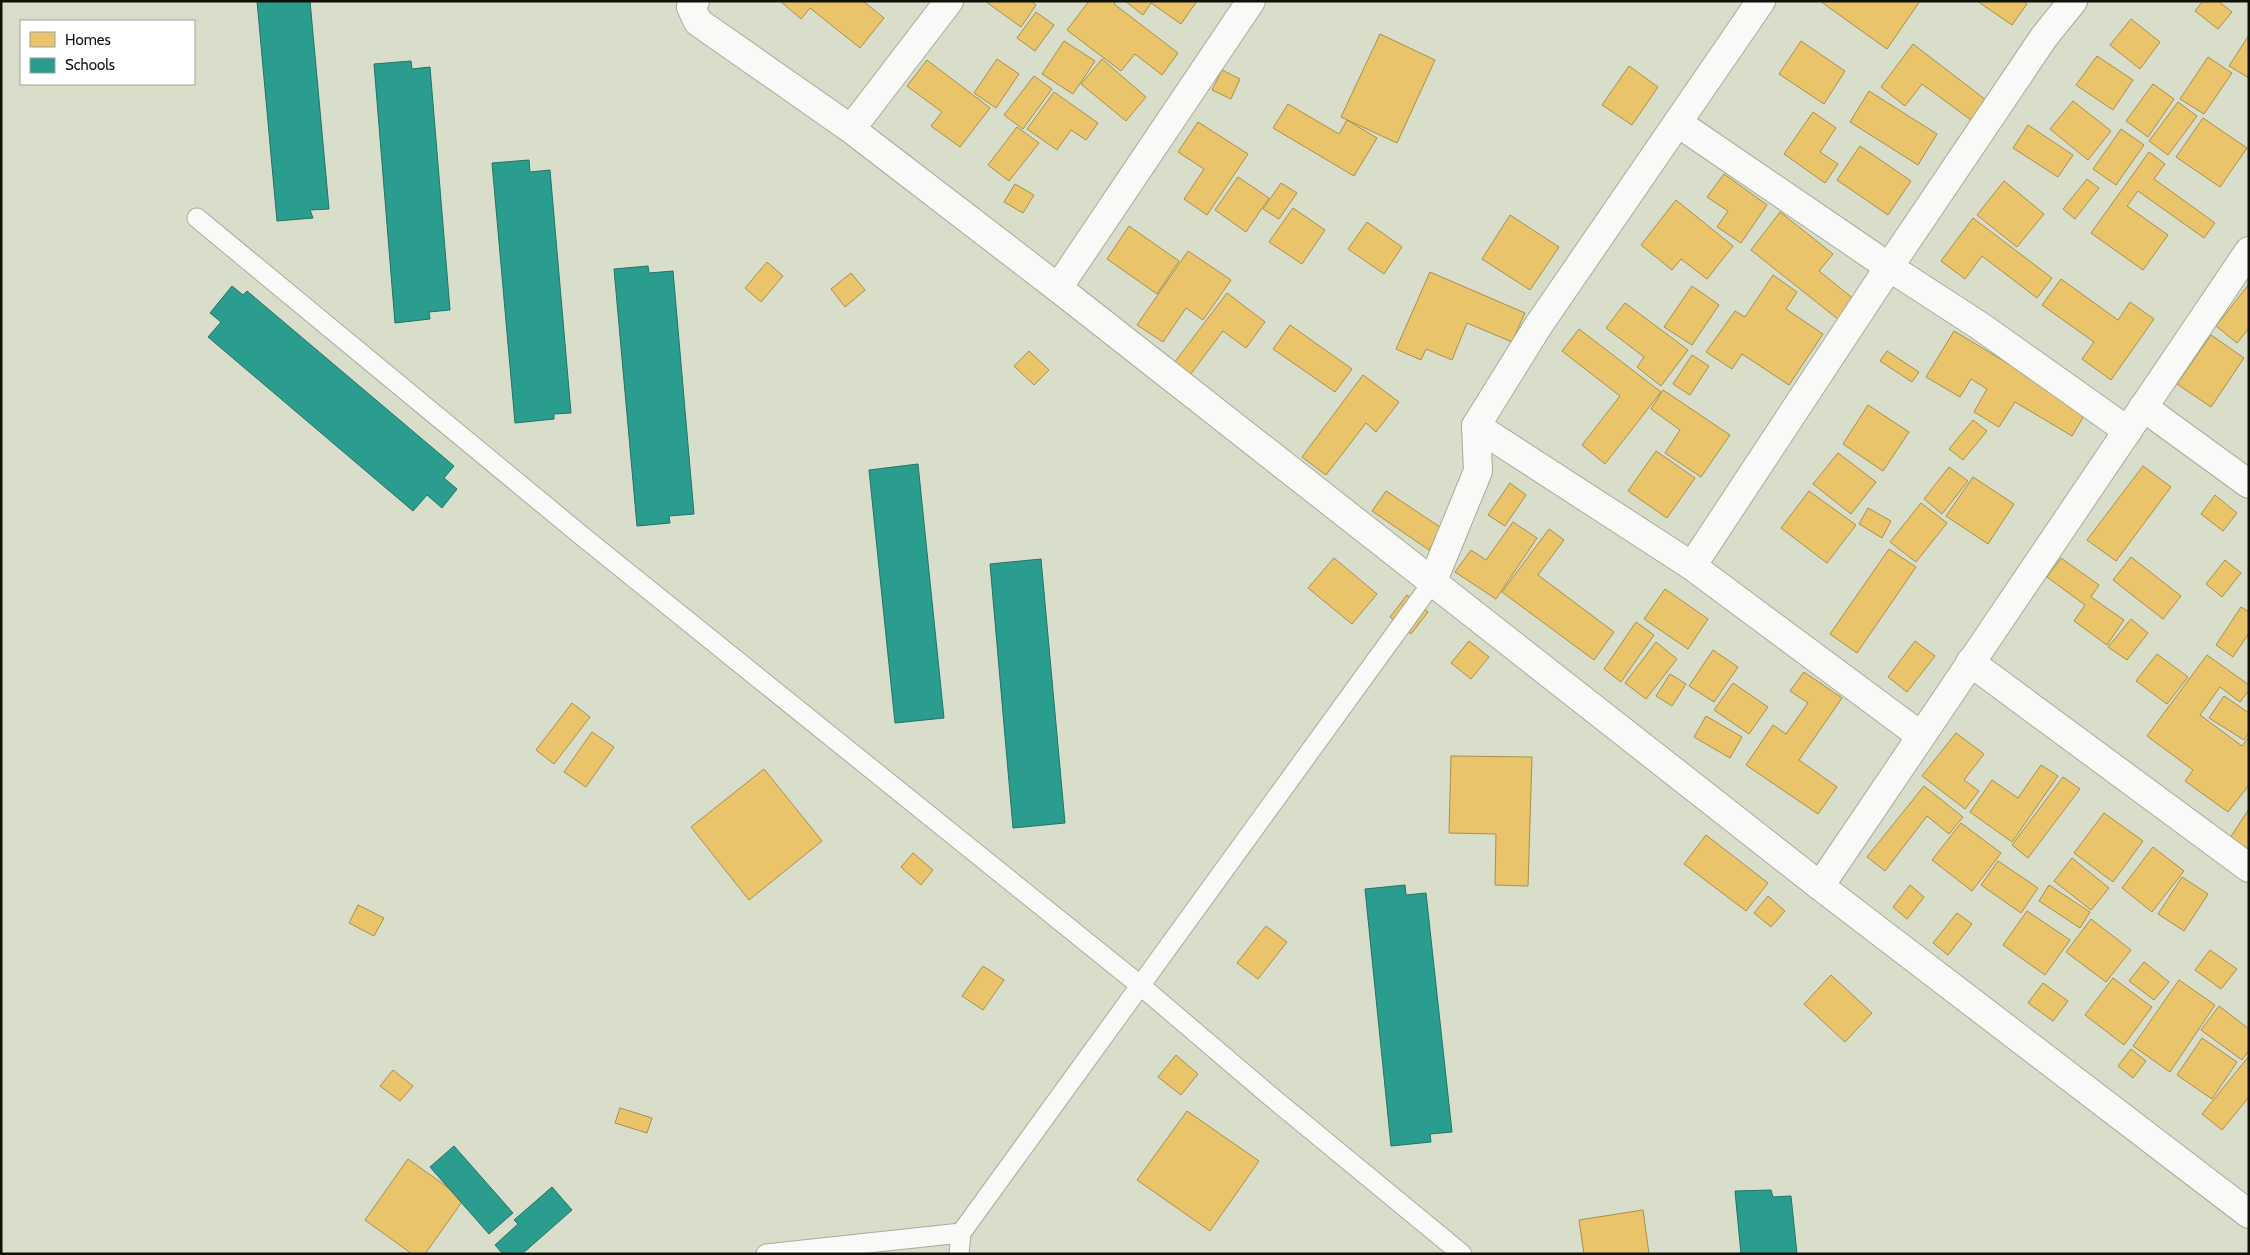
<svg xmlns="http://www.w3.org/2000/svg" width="2250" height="1255" font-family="Cabin,sans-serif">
<rect width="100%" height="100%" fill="#d8deca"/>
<!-- homes -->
<g fill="#e9c46a" stroke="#a88f4c">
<polygon points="780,1 863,1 884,18 860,48 810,8 801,19"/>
<polygon points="985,1 1031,1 1036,5 1021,27"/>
<polygon points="1089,1 1116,1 1114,4 1178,53 1162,75 1135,54 1121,71 1067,30"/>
<polygon points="1125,1 1197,1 1181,24 1151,3 1143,15"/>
<polygon points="1820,1 1920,1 1887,49"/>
<polygon points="1977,1 2023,1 2027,4 2012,25"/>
<polygon points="2203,1 2218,1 2232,12 2218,29 2195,11"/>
<polygon points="1036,12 1054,25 1035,51 1017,38"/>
<polygon points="2131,19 2160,42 2140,69 2110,45"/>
<polygon points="1380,34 1435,60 1397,143 1341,117"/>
<polygon points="2249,35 2249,78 2229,66"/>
<polygon points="1064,41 1095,61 1073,94 1042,74"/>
<polygon points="1801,41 1845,71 1824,104 1779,74"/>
<polygon points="1913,44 1986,100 1971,120 1922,84 1905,106 1881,87"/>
<polygon points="2097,56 2133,80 2113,110 2076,85"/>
<polygon points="2208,57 2232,73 2204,114 2180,99"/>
<polygon points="997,59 1019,74 996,108 974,93"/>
<polygon points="1102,59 1146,97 1126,121 1081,84"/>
<polygon points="927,60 990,108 960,147 931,126 942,112 907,86"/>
<polygon points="1629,66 1658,87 1632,125 1602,105"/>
<polygon points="1222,70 1240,79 1231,99 1212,90"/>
<polygon points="1034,76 1052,89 1023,129 1004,115"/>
<polygon points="2153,84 2174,99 2148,137 2126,121"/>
<polygon points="1869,91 1937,134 1918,165 1850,122"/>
<polygon points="1054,92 1098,123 1086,140 1071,130 1057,150 1027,129"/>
<polygon points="2073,101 2111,131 2088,160 2050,129"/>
<polygon points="2178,102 2197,116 2168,155 2149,141"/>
<polygon points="1288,104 1339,134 1347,120 1377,138 1354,176 1273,128"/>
<polygon points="1813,112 1836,128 1820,152 1838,164 1825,183 1784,154"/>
<polygon points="2203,118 2247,148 2220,187 2176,157"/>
<polygon points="1198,122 1248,154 1207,215 1184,199 1204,169 1178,152"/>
<polygon points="2028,125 2073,155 2058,177 2013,148"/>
<polygon points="1017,127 1039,143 1009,181 988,165"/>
<polygon points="2121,129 2144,145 2116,185 2093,169"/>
<polygon points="1860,146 1911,181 1888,215 1837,180"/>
<polygon points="2149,152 2165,164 2154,179 2215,223 2204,238 2138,191 2127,206 2168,235 2143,270 2091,233"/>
<polygon points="1724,174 1767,205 1741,243 1717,227 1728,211 1707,197"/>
<polygon points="1238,177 1269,198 1246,232 1215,210"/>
<polygon points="2087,179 2099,188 2075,219 2063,209"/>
<polygon points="2004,181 2044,214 2017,247 1977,215"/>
<polygon points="1281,183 1297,193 1279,219 1263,209"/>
<polygon points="1015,184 1034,195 1023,213 1004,202"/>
<polygon points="1676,200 1733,246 1707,279 1681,259 1672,270 1641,245"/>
<polygon points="1293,208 1325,230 1302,264 1269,242"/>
<polygon points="1780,212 1833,254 1819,271 1855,300 1839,320 1751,250"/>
<polygon points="1510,215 1559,247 1530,290 1482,259"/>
<polygon points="1973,218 2052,278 2037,298 1982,256 1965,279 1941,261"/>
<polygon points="1367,222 1402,247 1384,274 1348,249"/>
<polygon points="1129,226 1179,261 1157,294 1107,259"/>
<polygon points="1188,251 1231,280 1203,320 1186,308 1163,342 1137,325"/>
<polygon points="767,262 783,276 761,302 745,288"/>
<polygon points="1430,272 1525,313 1512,342 1467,323 1452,360 1426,349 1421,360 1396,349"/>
<polygon points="851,273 865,290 845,307 831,289"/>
<polygon points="1773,275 1797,292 1786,309 1823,334 1789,385 1742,354 1732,369 1706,352 1735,311 1745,317"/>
<polygon points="2061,279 2118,320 2130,302 2154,319 2111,380 2082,359 2094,342 2042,305"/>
<polygon points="2249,284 2249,328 2237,343 2216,326"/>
<polygon points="1692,286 1719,305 1692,345 1664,327"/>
<polygon points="1227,293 1265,322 1246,348 1223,331 1187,379 1171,367"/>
<polygon points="1625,303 1688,350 1661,386 1637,367 1644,357 1606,328"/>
<polygon points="1290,325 1352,369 1335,392 1273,349"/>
<polygon points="1579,329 1661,392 1605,464 1582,445 1620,396 1562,351"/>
<polygon points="1954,331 2087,411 2072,436 2015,402 1999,427 1974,412 1987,389 1971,379 1960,397 1926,377"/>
<polygon points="2211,335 2244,358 2211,407 2177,384"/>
<polygon points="1029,351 1049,370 1034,385 1014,366"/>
<polygon points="1887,351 1919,372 1912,382 1880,361"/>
<polygon points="1692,355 1709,366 1690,395 1673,384"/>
<polygon points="1363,375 1399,402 1376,432 1366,423 1326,475 1302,457"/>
<polygon points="1663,390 1730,435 1701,477 1665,453 1680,430 1651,409"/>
<polygon points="1868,405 1909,432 1883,471 1843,444"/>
<polygon points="1973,420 1987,431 1963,460 1949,449"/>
<polygon points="1656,451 1695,478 1667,518 1628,491"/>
<polygon points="1838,453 1876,482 1851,514 1813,484"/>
<polygon points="2143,466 2171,487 2116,561 2087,540"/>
<polygon points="1949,467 1968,481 1942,514 1924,499"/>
<polygon points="1973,477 2014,504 1988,544 1946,516"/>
<polygon points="1510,483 1526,495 1505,526 1488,515"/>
<polygon points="1386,491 1443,529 1429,550 1372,511"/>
<polygon points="1809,491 1856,525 1827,563 1781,528"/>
<polygon points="2215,495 2237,513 2223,531 2201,514"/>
<polygon points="1921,503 1947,523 1916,562 1890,542"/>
<polygon points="1868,508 1891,521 1882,538 1859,524"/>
<polygon points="1513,522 1537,538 1496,599 1455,572 1471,550 1486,560"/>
<polygon points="1549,529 1564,540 1538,575 1614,632 1594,660 1502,592"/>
<polygon points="1889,549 1916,567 1857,653 1830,634"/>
<polygon points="2131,557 2181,596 2163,619 2113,580"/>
<polygon points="1334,558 1377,594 1352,624 1308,588"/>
<polygon points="2061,558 2099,585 2091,597 2124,620 2107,645 2074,621 2085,605 2047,577"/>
<polygon points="2225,560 2241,573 2222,597 2206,584"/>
<polygon points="1665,589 1708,619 1688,649 1644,619"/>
<polygon points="1407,595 1428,612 1411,634 1390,617"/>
<polygon points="2241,607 2249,612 2249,633 2233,657 2216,645"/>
<polygon points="2131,619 2148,633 2127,660 2108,647"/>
<polygon points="1636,622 1654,635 1621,682 1604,669"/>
<polygon points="1469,641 1489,657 1471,679 1451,663"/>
<polygon points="1915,641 1935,656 1907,692 1888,677"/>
<polygon points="1656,642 1677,659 1646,699 1625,683"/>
<polygon points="1713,650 1738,667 1714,702 1689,686"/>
<polygon points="2157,654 2188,677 2167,704 2136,681"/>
<polygon points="2207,655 2249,685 2249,690 2240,702 2220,687 2200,715 2242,746 2249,737 2249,785 2228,812 2185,781 2193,770 2147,736"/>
<polygon points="1804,672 1842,698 1799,760 1837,787 1818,814 1746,765 1773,725 1786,734 1808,703 1790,691"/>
<polygon points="1670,674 1686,684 1672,706 1656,696"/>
<polygon points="1733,683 1768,707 1749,734 1714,710"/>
<polygon points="2224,696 2249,713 2249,733 2244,740 2209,718"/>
<polygon points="572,703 590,717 554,764 536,750"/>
<polygon points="1706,716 1742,737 1730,758 1694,737"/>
<polygon points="592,732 614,747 586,787 564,772"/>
<polygon points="1956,733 1984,754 1964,780 1979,791 1965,809 1922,776"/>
<polygon points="1451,756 1532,757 1528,886 1495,885 1496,834 1449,833"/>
<polygon points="2041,765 2058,776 2012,842 1970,812 1992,780 2018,798"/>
<polygon points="764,769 822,841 749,900 691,827"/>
<polygon points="2063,777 2080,789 2028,858 2012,845"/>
<polygon points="1924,786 1963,817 1949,834 1927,816 1885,871 1867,857"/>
<polygon points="2249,809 2249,850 2230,838"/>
<polygon points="2104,813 2143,841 2113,882 2074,853"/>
<polygon points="1961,823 2001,853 1972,891 1932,860"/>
<polygon points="1706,835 1768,883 1746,911 1684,864"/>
<polygon points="2153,847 2184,871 2152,912 2122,888"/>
<polygon points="913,853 933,870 921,885 901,867"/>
<polygon points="2072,858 2109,888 2091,910 2054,881"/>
<polygon points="1998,861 2038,888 2021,913 1981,885"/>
<polygon points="2182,877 2208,894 2184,931 2158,914"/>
<polygon points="1910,885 1924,897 1907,919 1893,907"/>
<polygon points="2049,885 2090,912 2080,928 2039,901"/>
<polygon points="1768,896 1785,911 1771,927 1754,913"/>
<polygon points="358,905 384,918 374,936 349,923"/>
<polygon points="2027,911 2070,940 2045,975 2003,945"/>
<polygon points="1957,913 1972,924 1948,955 1933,943"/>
<polygon points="2091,919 2131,950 2106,982 2066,952"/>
<polygon points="1266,926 1287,942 1258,979 1237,963"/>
<polygon points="2210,950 2237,969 2221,989 2195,970"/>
<polygon points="2144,962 2169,982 2154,1000 2129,981"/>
<polygon points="983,966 1004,980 983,1010 962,996"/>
<polygon points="1831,975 1872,1013 1845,1042 1804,1004"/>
<polygon points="2113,978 2152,1007 2124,1045 2085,1015"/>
<polygon points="2179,980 2215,1005 2170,1072 2133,1046"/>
<polygon points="2043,983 2068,1001 2053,1021 2028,1003"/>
<polygon points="2219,1006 2249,1029 2249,1050 2242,1060 2201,1030"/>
<polygon points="2202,1038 2237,1062 2212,1099 2177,1075"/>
<polygon points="2131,1049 2146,1061 2133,1078 2118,1066"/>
<polygon points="1176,1055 1198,1074 1181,1095 1158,1077"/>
<polygon points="2249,1056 2249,1097 2222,1130 2202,1114"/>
<polygon points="393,1070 413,1086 400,1101 380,1086"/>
<polygon points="620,1108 652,1118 647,1133 615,1123"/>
<polygon points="1187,1111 1259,1161 1210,1231 1137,1180"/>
<polygon points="408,1159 464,1199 425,1254 412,1254 365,1220"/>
<polygon points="1643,1210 1649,1254 1584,1254 1579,1220"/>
</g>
<!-- schools -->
<g fill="#2a9d8f" stroke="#227366">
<polygon points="257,1 310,1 329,209 310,210 313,218 277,221"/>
<polygon points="411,61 412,69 430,67 450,310 429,312 430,319 395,323 374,64"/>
<polygon points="529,160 530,172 550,170 571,413 554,414 554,419 515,423 492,163"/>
<polygon points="648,266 649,273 673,271 694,514 669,516 670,523 637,526 614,269"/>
<polygon points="232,286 243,295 247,291 454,466 444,478 457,489 442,508 427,495 413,511 208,337 221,322 210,313"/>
<polygon points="918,464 944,718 895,723 869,470"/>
<polygon points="1041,559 1065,823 1013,828 990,564"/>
<polygon points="1405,885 1406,895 1426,893 1452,1132 1430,1134 1431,1142 1391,1146 1365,889"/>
<polygon points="454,1146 513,1213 489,1234 430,1167"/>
<polygon points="552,1187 572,1210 522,1254 503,1254 495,1245 518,1224 514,1220"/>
<polygon points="1771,1190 1773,1197 1791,1196 1797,1254 1741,1254 1735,1191"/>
</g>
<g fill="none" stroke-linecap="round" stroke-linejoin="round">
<defs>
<g id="lane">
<polyline points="197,218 582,536 1141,986 1269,1095 1462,1254"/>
<polyline points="766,1254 961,1233"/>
<polyline points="959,1254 961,1233 1432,583"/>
</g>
<g id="street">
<polyline points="695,1 691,7 698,22 851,129 1058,288 1820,886 2249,1214"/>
<polyline points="2073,1 2044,37 1889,267 1980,326 2128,431"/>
<polyline points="1678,123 1889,267 1692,566"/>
<polyline points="851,129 949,1"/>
<polyline points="1058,288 1251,1"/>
<polyline points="2143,407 2249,484"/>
<polyline points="1476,426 1692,566 1921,736"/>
<polyline points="1432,583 1478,471 1476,426 1538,326 1761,1"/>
<polyline points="1970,662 2249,868"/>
<polyline points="1820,886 2249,251"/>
</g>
</defs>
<!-- lane casing -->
<use href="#lane" stroke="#a7ab9c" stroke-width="21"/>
<!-- street casing -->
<use href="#street" stroke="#a7ab9c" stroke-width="30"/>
<!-- lane -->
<use href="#lane" stroke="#f9faf7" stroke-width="19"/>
<!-- street -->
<use href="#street" stroke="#f9faf7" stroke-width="28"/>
</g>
<!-- border -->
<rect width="2250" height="1255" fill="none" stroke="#0f1206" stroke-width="5"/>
<!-- legend -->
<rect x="20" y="20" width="175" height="65" fill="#ffffff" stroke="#9fa09b"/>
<rect x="30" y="32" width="25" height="15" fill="#e9c46a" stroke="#9fa09b"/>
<text x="65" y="45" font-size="15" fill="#0f1206">Homes</text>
<rect x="30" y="58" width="25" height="15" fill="#2a9d8f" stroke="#9fa09b"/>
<text x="65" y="70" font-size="15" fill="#0f1206">Schools</text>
</svg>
